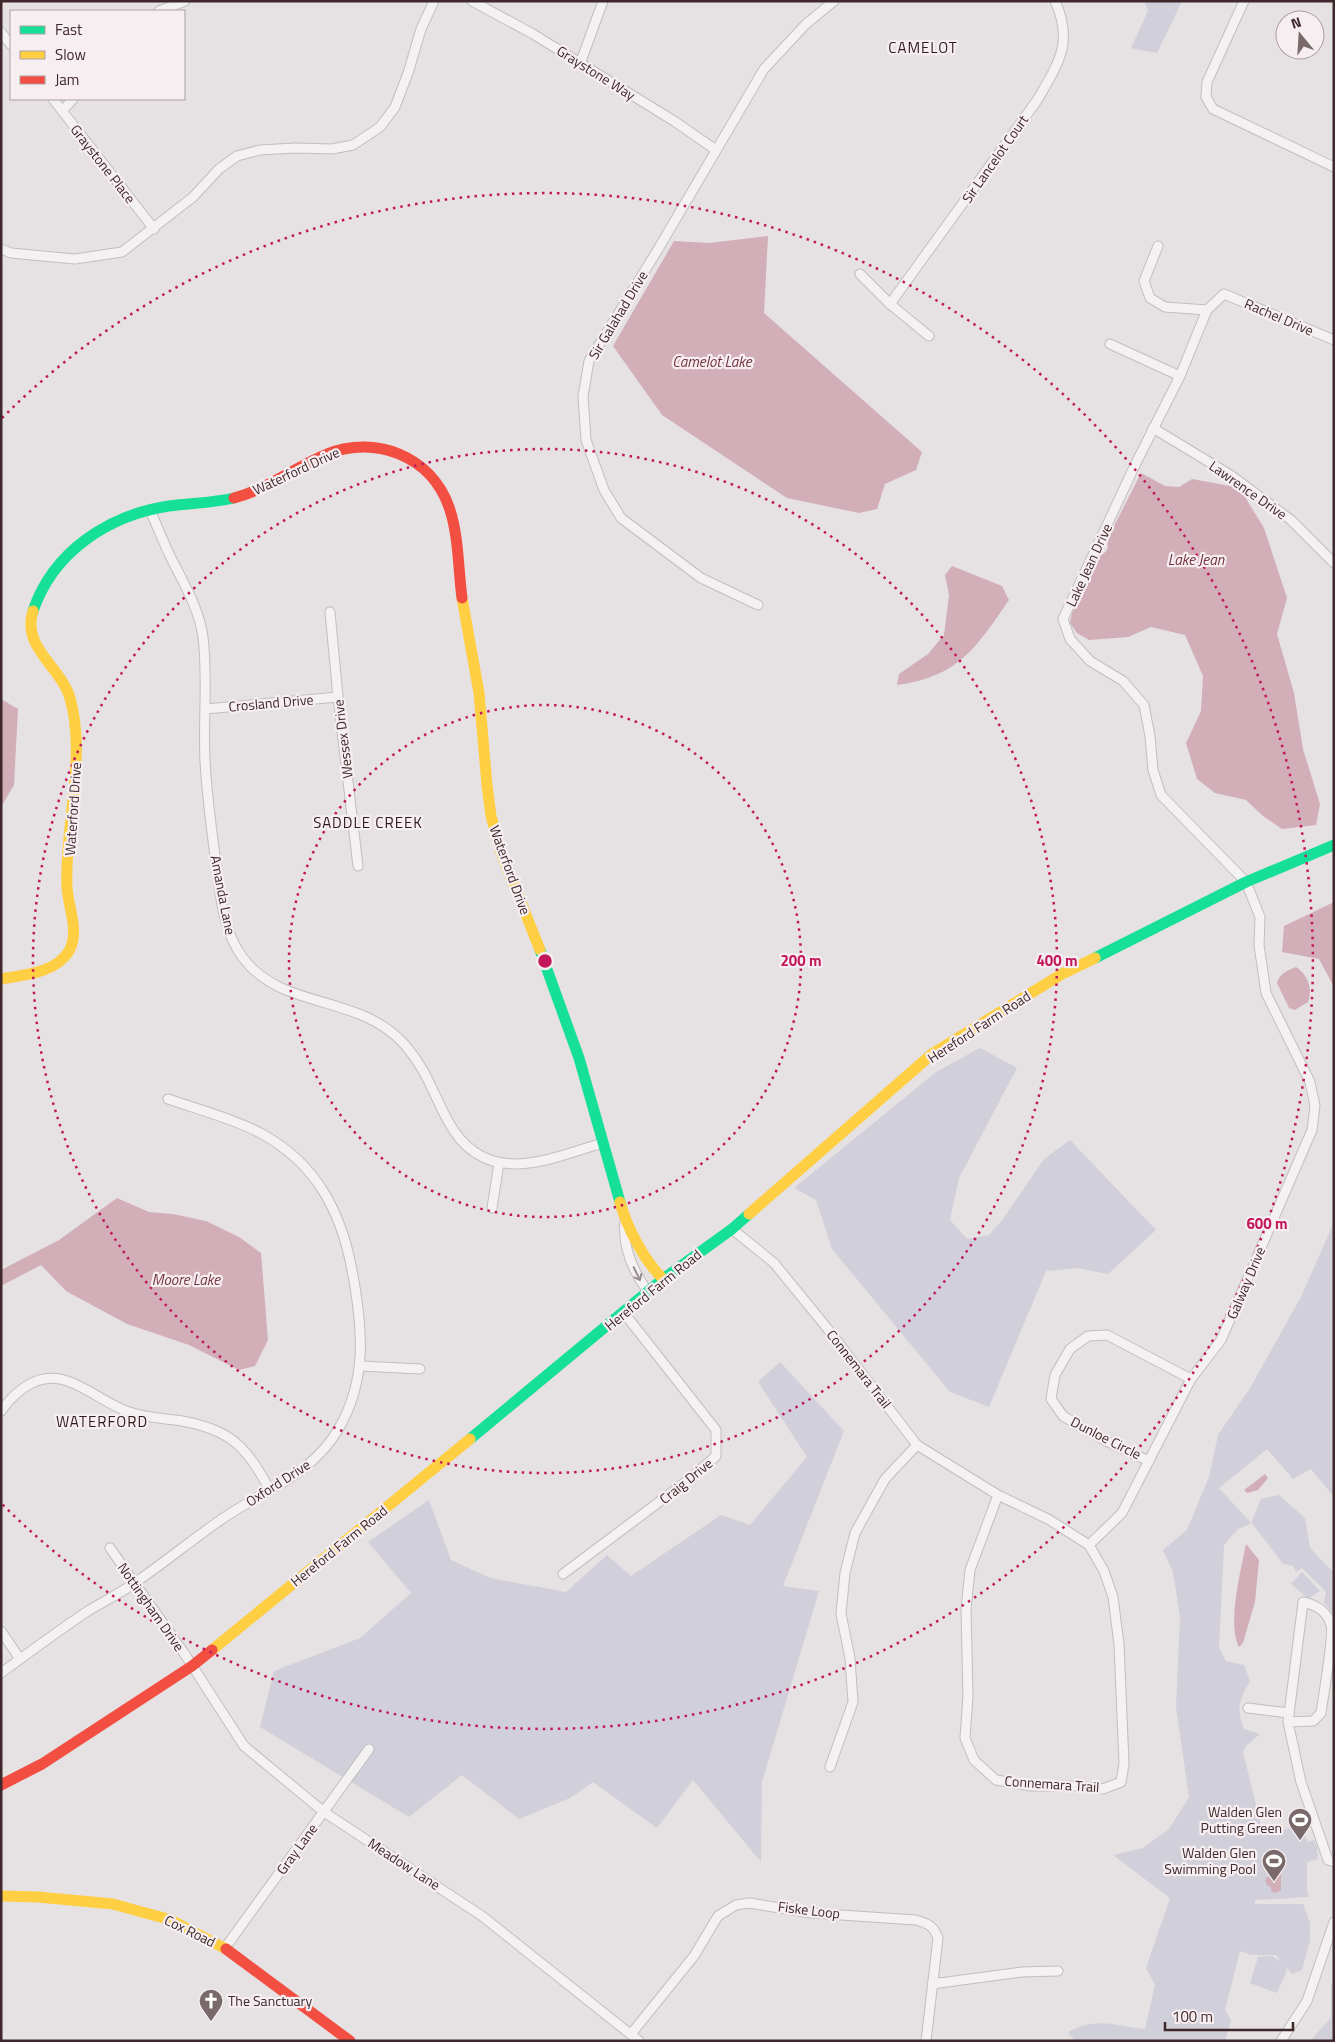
<svg xmlns="http://www.w3.org/2000/svg" width="1335" height="2042" font-family="'Titillium Web',sans-serif">
<rect width="100%" height="100%" fill="#e6e1e2"/>
<!-- green -->
<g fill="#d1cfd9">
<polygon points="1144,1 1182,1 1157,53 1131,48 1148,11"/>
<polygon points="980,1048 1017,1068 959,1178 950,1220 967,1239 989,1235 1003,1219 1044,1159 1070,1140 1156,1230 1108,1274 1076,1268 1046,1271 989,1407 950,1392 832,1249 816,1200 794,1188 936,1072"/>
<path d="M1334,1222V1497L1311,1469L1293,1479L1267,1449L1219,1488L1251,1523L1261,1499L1279,1495L1305,1518L1310,1548L1334,1573V1615L1324,1602L1326,1592L1302,1568L1296,1572L1293,1566L1283,1564L1252,1523L1238,1529L1224,1545L1219,1647L1226,1661L1244,1665L1250,1681C1239,1700 1236,1708 1244,1729L1260,1734L1246,1746L1243,1752L1263,1833L1262,1835L1300,1826L1308,1842L1314,1840L1317,1847L1318,1859L1307,1862V1891L1309,1897L1255,1900V1904H1303L1310,1923V1940L1302,1970L1292,1974L1285,1966L1287,1970L1277,1993L1250,1983L1258,1957L1272,1956L1281,1962L1276,1955H1251L1240,1951L1225,2010L1231,2020L1225,2041L1074,2040L1068,2032C1098,2016 1115,2026 1145,2029L1155,1985L1146,1968L1170,1898L1113,1855L1143,1848L1169,1829L1189,1797L1176,1707L1180,1617L1173,1572L1163,1550L1187,1530L1209,1477L1218,1435L1250,1388L1301,1297Z"/>
<polygon points="780,1362 844,1431 783,1586 819,1591 762,1782 761,1862 693,1780 657,1828 593,1782 570,1798 519,1819 462,1775 409,1817 260,1727 274,1671 360,1638 411,1593 368,1542 429,1500 451,1560 490,1578 566,1592 607,1555 631,1576 721,1515 750,1525 807,1457 758,1382"/>
<polygon points="1302,1572 1320,1591 1308,1599 1291,1584"/>
<polygon points="1331,1984 1334,1985 1334,2041 1310,2041 1331,2018"/>
</g>
<!-- water -->
<g fill="#d2afb8">
<polygon points="768,236 764,313 922,452 916,470 885,484 877,509 859,513 787,498 662,415 613,346 674,241 709,243"/>
<path d="M1141,473L1165,486L1179,487L1192,479L1230,486L1242,492L1264,528L1287,598L1277,634L1294,693L1303,749L1320,804L1316,825L1282,829L1263,816L1246,800L1215,793L1197,779L1186,743L1201,711L1203,676L1185,635L1151,627L1128,637L1089,640L1077,633L1070,623L1072,613L1100,556C1107,552 1109,549 1107,540Z"/>
<path d="M952,566L1002,586L1009,600C976,648 958,677 897,685L899,674L928,654L944,635L949,595L945,575Z"/>
<polygon points="1,699 18,709 14,785 1,807"/>
<polygon points="1334,902 1334,987 1319,959 1282,952 1284,926"/>
<path d="M1296,967C1308,975 1313,989 1308,1002L1295,1010L1289,1008L1277,983C1279,974 1288,970 1296,967Z"/>
<polygon points="117,1198 149,1212 173,1214 206,1221 239,1237 261,1253 268,1340 255,1366 239,1370 189,1345 127,1324 66,1291 41,1265 1,1286 1,1270 59,1240"/>
<polygon points="1265,1474 1268,1478 1258,1490 1247,1493 1244,1490"/>
<path d="M1246,1544L1259,1560L1255,1602L1243,1643L1239,1647C1227,1623 1241,1570 1246,1544Z"/>
<polygon points="1277,1870 1281,1873 1281,1890 1276,1893 1271,1891 1271,1887 1268,1886 1265,1881 1267,1877 1272,1877 1271,1872"/>
</g>
<g fill="none" stroke-linecap="round" stroke-linejoin="round">
<defs>
<g id="street">
<polyline points="472,1 533,34 674,121 716,150"/>
<polyline points="1244,1 1207,82 1206,97 1213,109 1334,167"/>
<polyline points="159,11 185,1"/>
<polyline points="1,32 11,45"/>
<polyline points="580,64 603,1"/>
<polyline points="53,99 154,229"/>
<polyline points="62,111 73,99"/>
<polyline points="1158,246 1144,281 1150,298 1165,307 1207,310"/>
<polyline points="1,249 11,253 75,259 122,252 193,197 219,169 237,156 260,150 295,148 332,149 353,145 380,127 395,107 408,73 421,29 434,1"/>
<polyline points="860,274 890,304 929,336"/>
<path d="M890,304L1038,99C1058,64 1074,42 1055,1"/>
<polyline points="1110,344 1180,376"/>
<polyline points="1153,428 1232,476 1291,520 1334,563"/>
<path d="M150,510C157,526 163,541 170,556C183,582 199,608 203,637C208,678 203,720 205,761C207,798 212,834 217,871C221,900 224,933 243,958C283,1011 359,993 405,1045C427,1070 433,1094 448,1121C484,1188 545,1161 602,1143"/>
<polyline points="758,605 701,578 621,518 604,490 586,440 583,396 589,361 657,251 764,69 806,24 834,1"/>
<polyline points="330,612 338,697 358,866"/>
<polyline points="205,709 338,697"/>
<polyline points="492,1208 499,1163"/>
<path d="M625,1221C622,1247 633,1271 648,1292"/>
<polyline points="732,1229 774,1263 827,1328 917,1445 998,1495 970,1570 966,1609 968,1696 965,1738 974,1760 996,1780 1032,1786 1075,1786 1103,1789 1121,1782 1124,1764 1119,1644 1113,1597 1104,1571 1089,1545 1048,1519 998,1495"/>
<polyline points="361,1366 420,1369"/>
<path d="M1,1411C8,1401 16,1393 25,1387C64,1361 93,1400 129,1412C146,1418 164,1418 182,1421C232,1430 246,1447 270,1490"/>
<polyline points="1149,1461 1106,1441 1063,1416 1051,1399 1055,1375 1070,1349 1088,1336 1107,1335 1191,1379"/>
<polyline points="1089,1545 1122,1513 1191,1379 1221,1340 1312,1130 1315,1106 1310,1082 1266,993 1259,945 1260,917 1246,882 1161,795 1153,770 1150,736 1144,705 1123,681 1090,661 1070,639 1063,619 1136,463 1180,376 1207,310 1224,294 1334,340"/>
<polyline points="110,1548 184,1653 244,1746 324,1812 482,1916 639,2041"/>
<polyline points="563,1574 691,1478 716,1456 716,1430 624,1313"/>
<polyline points="1,1631 20,1659"/>
<path d="M1,1673C30,1652 59,1630 88,1611C104,1601 121,1593 136,1582C165,1562 193,1539 222,1519C260,1493 305,1477 332,1439C369,1386 363,1329 352,1270C341,1212 317,1165 264,1135C237,1120 197,1109 168,1099"/>
<polyline points="1248,1708 1289,1713"/>
<path d="M1288,1722L1313,1721L1321,1713C1323,1698 1334,1635 1331,1625C1327,1611 1317,1605 1303,1602L1288,1722L1301,1782L1328,1860L1334,1862"/>
<polyline points="830,1767 853,1702 850,1658 841,1614 845,1573 855,1533 885,1479 917,1445"/>
<polyline points="225,1948 369,1749"/>
<polyline points="932,1984 1022,1972 1058,1971"/>
<path d="M631,2034L694,1956L718,1916L736,1905L749,1903L811,1913L916,1920C927,1923 934,1926 938,1938L926,2041"/>
<polyline points="1281,2041 1307,2001 1334,1922"/>
</g>
</defs>
<!-- street casing -->
<use href="#street" stroke="#c2bebe" stroke-width="11"/>
<!-- street -->
<use href="#street" stroke="#f3f1f1" stroke-width="9"/>
<!-- fast -->
<g stroke="#16e098" stroke-width="11">
<path d="M33,611C53,552 108,515 169,506C191,503 213,503 234,498"/>
<polyline points="540,950 579,1058 620,1202"/>
<polyline points="1095,958 1246,882 1334,845"/>
<polyline points="470,1439 663,1279 732,1229 749,1214"/>
</g>
<!-- slow -->
<g stroke="#ffcf43" stroke-width="11">
<polyline points="462,598 479,693 487,785 491,816 501,852 540,950"/>
<path d="M1,979C24,975 56,973 69,951C80,932 68,907 67,887C64,827 87,757 70,698C61,667 21,647 33,611"/>
<path d="M620,1202C627,1228 644,1260 663,1279"/>
<polyline points="749,1214 932,1054 1062,974 1095,958"/>
<polyline points="212,1650 470,1439"/>
<polyline points="1,1896 38,1897 113,1904 171,1920 226,1949"/>
</g>
<!-- jam -->
<g stroke="#f24e42" stroke-width="11">
<path d="M234,498C268,489 295,467 327,454C376,435 431,456 449,507C459,536 458,568 462,598"/>
<polyline points="1,1785 42,1764 192,1666 212,1650"/>
<polyline points="226,1949 350,2041"/>
</g>
</g>
<!-- one-way arrows -->
<defs><path id="oneway-shaft" d="M-6 0H5M1.5-3L5.5 0L1.5 3" fill="none" stroke-width="1.6" stroke-linecap="round" stroke-linejoin="round" transform="scale(1.25)"/></defs>
<use stroke="#998c8e" href="#oneway-shaft" transform="translate(637 1274) rotate(64)"/>
<!-- distance rings -->
<g fill="none" stroke="#c2185b" stroke-width="2.5" stroke-dasharray="2.5 5">
<circle cx="545" cy="961" r="256"/>
<circle cx="545" cy="961" r="512"/>
<path d="M2 418A768 768 0 1 1 2 1504"/>
</g>
<!-- icons -->
<defs>
<symbol id="stadium-pin" viewBox="-11 -11 22 30"><path d="M0 17L-7.5 6A9.5 9.5 0 1 1 7.5 6Z" fill="#79696b" stroke="#f6eef0"/><path d="M0-5a6.5 5 0 1 0 0 10a6.5 5 0 1 0 0-10ZM-3.5-1.8h7v3.6h-7Z" fill="#fff"/></symbol>
<symbol id="church-pin" viewBox="-11 -11 22 30"><path d="M0 17L-7.5 6A9.5 9.5 0 1 1 7.5 6Z" fill="#79696b" stroke="#f6eef0"/><path d="M-1.2-6h2.4v3.5h3.3v2.4h-3.3V6h-2.4V-.1h-3.3v-2.4h3.3Z" fill="#fff"/></symbol>
</defs>
<g fill-rule="evenodd">
<use href="#stadium-pin" x="1286" y="1806" width="28" height="38"/>
<use href="#stadium-pin" x="1260" y="1847" width="28" height="38"/>
<use href="#church-pin" x="197" y="1987" width="28" height="38"/>
</g>
<g text-anchor="middle" stroke-width="4.5" stroke-linejoin="round" paint-order="stroke">
<!-- street labels -->
<g font-size="14" fill="#3f282b" stroke="#f6eef0">
<text transform="translate(596 73) rotate(32)" y="5">Graystone Way</text>
<text transform="translate(995 159) rotate(-55)" y="5">Sir Lancelot Court</text>
<text transform="translate(103 164) rotate(52)" y="5">Graystone Place</text>
<text transform="translate(618 315) rotate(-59)" y="5">Sir Galahad Drive</text>
<text transform="translate(1279 317) rotate(23)" y="5">Rachel Drive</text>
<text transform="translate(296 471) rotate(-25)" y="5">Waterford Drive</text>
<text transform="translate(1248 490) rotate(35)" y="5">Lawrence Drive</text>
<text transform="translate(1089 565) rotate(-65)" y="5">Lake Jean Drive</text>
<text transform="translate(271 703) rotate(-5)" y="5">Crosland Drive</text>
<text transform="translate(343 739) rotate(-97)" y="5">Wessex Drive</text>
<text transform="translate(73 809) rotate(-86)" y="5">Waterford Drive</text>
<text transform="translate(510 870) rotate(70)" y="5">Waterford Drive</text>
<text transform="translate(223 895) rotate(79)" y="5">Amanda Lane</text>
<text transform="translate(979 1027) rotate(-33)" y="5">Hereford Farm Road</text>
<text transform="translate(1246 1283) rotate(-67)" y="5">Galway Drive</text>
<text transform="translate(653 1290) rotate(-39)" y="5">Hereford Farm Road</text>
<text transform="translate(859 1369) rotate(52)" y="5">Connemara Trail</text>
<text transform="translate(1106 1438) rotate(27)" y="5">Dunloe Circle</text>
<text transform="translate(686 1481) rotate(-39)" y="5">Craig Drive</text>
<text transform="translate(278 1483) rotate(-33)" y="5">Oxford Drive</text>
<text transform="translate(339 1546) rotate(-39)" y="5">Hereford Farm Road</text>
<text transform="translate(151 1607) rotate(55)" y="5">Nottingham Drive</text>
<text transform="translate(1052 1784) rotate(4)" y="5">Connemara Trail</text>
<text transform="translate(297 1849) rotate(-54)" y="5">Gray Lane</text>
<text transform="translate(404 1864) rotate(33)" y="5">Meadow Lane</text>
<text transform="translate(809 1910) rotate(7)" y="5">Fiske Loop</text>
<text transform="translate(190 1931) rotate(26)" y="5">Cox Road</text>
</g>
<!-- poi labels -->
<g font-size="14" fill="#3f282b" stroke="#f6eef0" text-anchor="end">
<text x="1282" y="1817">Walden Glen<tspan x="1282" dy="16">Putting Green</tspan></text>
<text x="1256" y="1858">Walden Glen<tspan x="1256" dy="16">Swimming Pool</tspan></text>
<text x="228" y="2006" text-anchor="start">The Sanctuary</text>
</g>
<!-- neighbourhood labels -->
<g font-size="15" letter-spacing="1" fill="#301a1d" stroke="#f6eef0">
<text x="923" y="53">CAMELOT</text>
<text x="368" y="828">SADDLE CREEK</text>
<text x="102" y="1427">WATERFORD</text>
</g>
<!-- water labels -->
<g font-size="15" font-style="italic" fill="#743241" stroke="#f6eef0">
<text x="712" y="367">Camelot Lake</text>
<text x="1196" y="565">Lake Jean</text>
<text x="186" y="1285">Moore Lake</text>
</g>
</g>
<circle cx="545" cy="961" r="8" fill="#c2185b" stroke="#f6eef0" stroke-width="2.5"/>
<g font-size="15" text-anchor="middle" font-weight="bold" fill="#c2185b" stroke="#f6eef0" stroke-width="4.5" stroke-linejoin="round" paint-order="stroke">
<text x="801" y="966">200 m</text>
<text x="1057" y="966">400 m</text>
<text x="1267" y="1229">600 m</text>
</g>
<!-- border -->
<rect width="1335" height="2042" fill="none" stroke="#3f282b" stroke-width="5"/>
<!-- legend -->
<rect x="10" y="10" width="175" height="90" fill="#f6eef0" stroke="#ad9fa1"/>
<rect x="20" y="26" width="25" height="8" fill="#16e098" stroke="#ad9fa1"/>
<text x="55" y="35" font-size="15" fill="#3f282b">Fast</text>
<rect x="20" y="51" width="25" height="8" fill="#ffcf43" stroke="#ad9fa1"/>
<text x="55" y="60" font-size="15" fill="#3f282b">Slow</text>
<rect x="20" y="76" width="25" height="8" fill="#f24e42" stroke="#ad9fa1"/>
<text x="55" y="85" font-size="15" fill="#3f282b">Jam</text>
<!-- north arrow -->
<g transform="translate(1300 35) rotate(342)"><circle r="24" fill="#f6eef0" stroke="#ad9fa1"/>
<path d="M0-4L9 19L0 12L-9 19Z" fill="#79696b"/>
<text y="-8" font-size="14" font-weight="bold" text-anchor="middle" fill="#3f282b">N</text>
</g>
<!-- scale -->
<path d="M1165 2022v8h128v-8" fill="none" stroke="#3f282b" stroke-width="2.5"/>
<text x="1172" y="2022" font-size="15" fill="#3f282b" stroke="#f6eef0" stroke-width="4" paint-order="stroke">100 m</text>
</svg>
